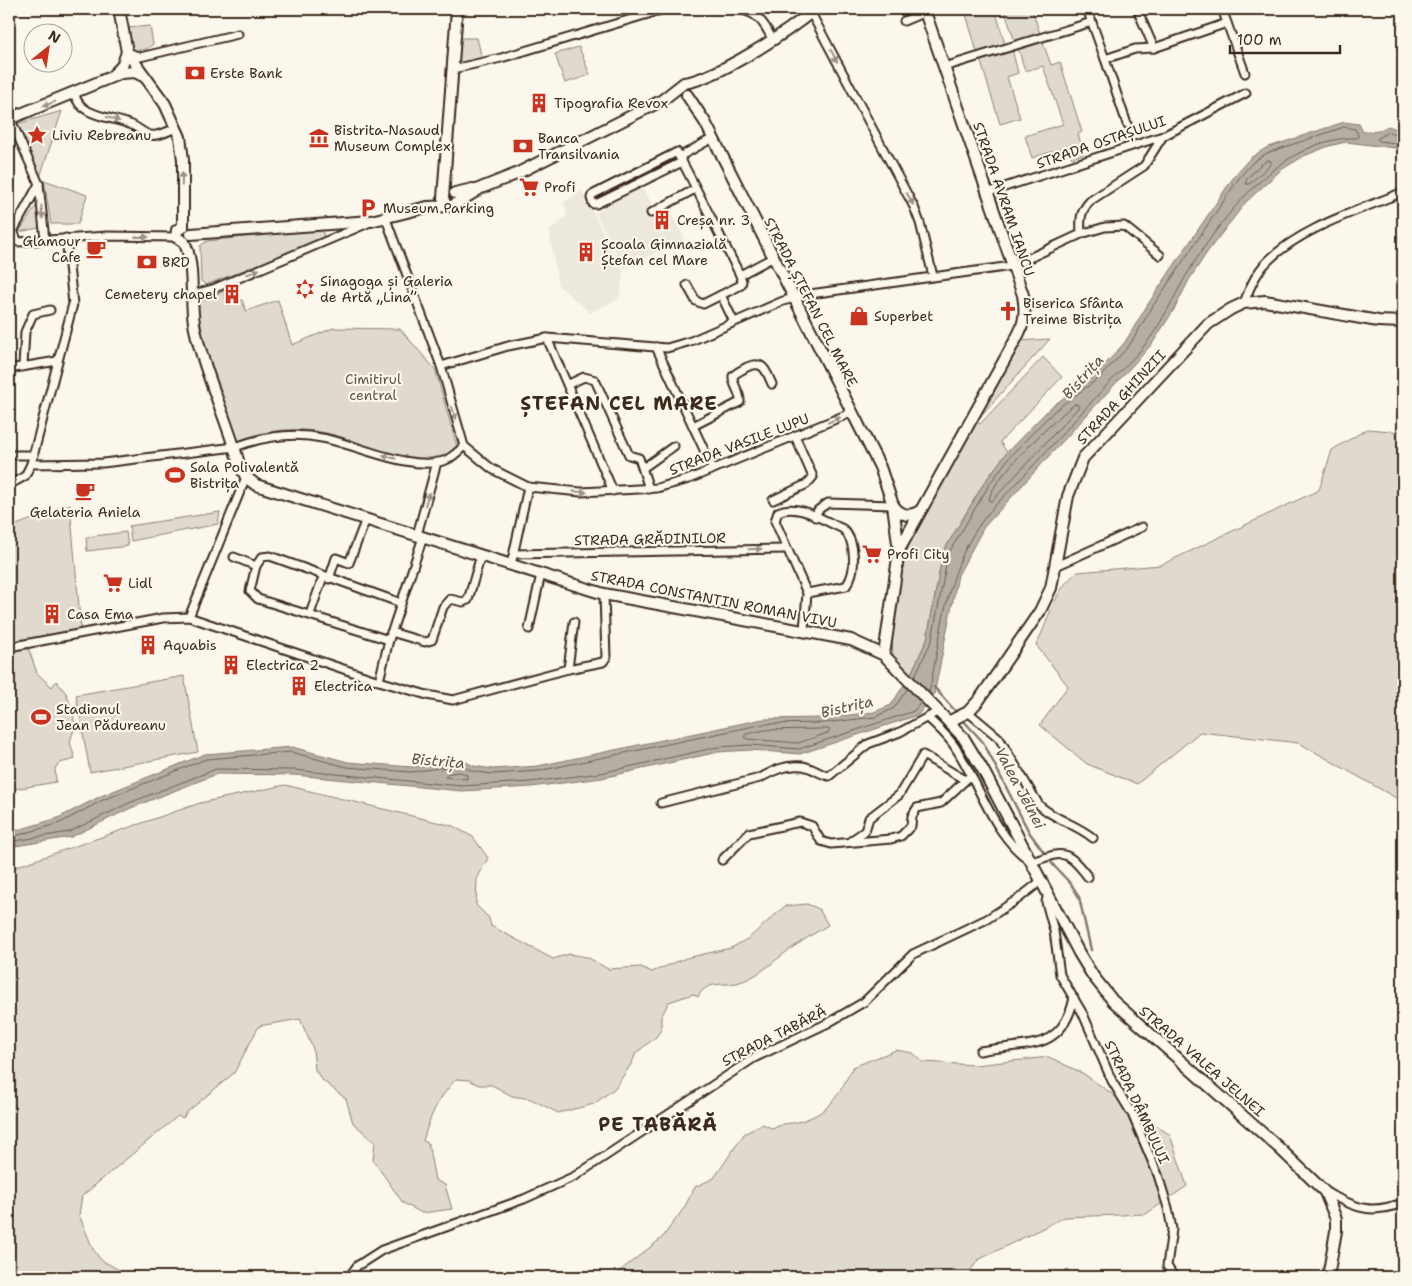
<svg xmlns="http://www.w3.org/2000/svg" width="1412" height="1286" font-family="'Shantell Sans',sans-serif">
<rect width="100%" height="100%" fill="#fbf7ec"/>
<filter id="ink" filterUnits="userSpaceOnUse"><feTurbulence type="fractalNoise" baseFrequency=".02" numOctaves="2"/><feDisplacementMap in="SourceGraphic" scale="10" xChannelSelector="R" yChannelSelector="G"/><feConvolveMatrix kernelMatrix="1 2 1 2 8 2 1 2 1" color-interpolation-filters="sRGB"/></filter>
<g filter="url(#ink)">
<!-- built -->
<g fill="#ede8dd">
<polygon points="641,186 658,213 668,208 684,238 625,269 595,213"/>
<polygon points="582,191 623,271 620,298 590,313 558,285 549,231 567,216 564,202"/>
</g>
<!-- green -->
<g fill="#dfd9ce" stroke="#8d8276">
<polygon points="985,9 995,9 1005,44 977,52 966,14"/>
<polygon points="1004,9 1032,9 1040,34 1015,42"/>
<polygon points="150,26 153,44 147,49 134,51 130,46 128,28"/>
<polygon points="459,38 477,38 482,59 459,64"/>
<polygon points="1042,40 1051,65 1060,62 1082,132 1078,134 1084,154 1072,158 1068,146 1032,158 1025,136 1063,124 1043,66 1025,71 1018,48"/>
<polygon points="579,47 590,75 565,83 555,54"/>
<polygon points="1012,49 1018,73 1007,77 1020,118 1000,124 980,59"/>
<polygon points="62,111 40,177 17,124"/>
<polygon points="44,180 87,195 78,224 51,224"/>
<polygon points="38,203 39,228 19,232"/>
<polygon points="322,229 324,238 206,285 201,281 200,246 207,241"/>
<path d="M224,291L228,305L242,300L246,311L278,300L292,345L333,328L400,329L435,369L457,447C451,452 445,457 437,458C398,464 358,438 321,432C294,427 263,430 238,441L212,372L195,304Z"/>
<path d="M1050,339L976,421L980,424L1043,357L1062,377L1000,442L1007,452L984,483L943,552L927,639L911,674L893,657C890,622 898,574 910,542L1019,341Z"/>
<path d="M1367,429L1403,432V802L1299,743L1200,732L1137,784L1087,764L1040,725L1068,686L1036,645C1050,619 1054,588 1078,572L1161,565L1319,490L1332,450Z"/>
<polygon points="70,504 81,630 9,646 9,528"/>
<polygon points="220,512 218,524 131,541 129,526"/>
<polygon points="126,532 128,546 87,551 86,537"/>
<polygon points="28,647 37,673 52,687 56,681 66,693 72,709 75,726 70,742 75,759 60,763 55,768 56,782 9,790 9,651"/>
<polygon points="184,676 198,752 90,772 76,695"/>
<path d="M285,785L453,826L473,837L488,858L477,879L476,905L489,918L491,926L553,959L569,954L587,957L608,969L641,967L652,972L686,958L731,948L749,938L785,906L807,904L819,909L828,925C817,932 806,938 795,946C777,957 761,976 740,982C724,987 707,979 698,997L693,994L669,1002L661,1017V1030L656,1037L636,1053L632,1063L615,1088L594,1104L558,1113L531,1099L512,1096L492,1085H479L469,1080L456,1079C437,1100 431,1114 423,1141L428,1143L435,1180L445,1185L452,1209L422,1213L403,1203L373,1160L375,1142L353,1123L346,1099L322,1080L315,1070L313,1049L300,1019L259,1026L234,1073L186,1113L183,1118L178,1116L82,1196L79,1215L93,1249L101,1260L132,1277H9V869L200,803Z"/>
<path d="M896,1050L913,1053L923,1062L975,1065L1049,1057L1084,1074L1170,1135L1187,1186L1146,1214L1065,1217L978,1260L966,1277H718L683,1273L673,1277H612L662,1238L684,1208L695,1187L714,1178L744,1134L763,1124L773,1129C785,1121 789,1125 801,1121C832,1112 839,1093 853,1067Z"/>
</g>
<!-- water -->
<polygon fill="#b6aea2" stroke="#85796d" points="1344,122 1359,124 1363,132 1379,131 1388,126 1403,131 1403,149 1346,142 1329,146 1304,156 1281,170 1246,202 1208,251 1189,280 1175,308 1152,344 984,527 958,575 934,695 918,715 800,754 750,750 718,752 602,778 531,787 462,791 294,775 217,774 131,808 71,837 9,847 9,830 18,830 58,818 101,796 205,754 292,747 348,762 412,767 462,760 474,766 493,769 538,766 763,719 824,718 874,712 891,705 911,674 927,639 943,552 984,483 1007,452 1051,407 1096,375 1125,342 1148,304 1235,175 1250,158 1266,148"/>
<g fill="none" stroke-linecap="round" stroke-linejoin="round">
<!-- shore -->
<g stroke="#6c5f53" stroke-width="1">
<polyline points="1403,136 1388,132 1377,139 1379,141 1403,144"/>
<polygon points="1268,160 1271,161 1271,164 1249,184 1246,184 1246,180 1258,167"/>
<path d="M1075,404L1078,405V408L992,501H989C988,482 1058,416 1075,404Z"/>
<path d="M914,678L932,640L948,554L989,485L1011,455L1054,411L1099,378L1129,346L1153,306L1239,178L1253,162L1267,153L1344,127L1355,129L1358,135L1357,138C1283,136 1220,218 1186,276C1173,298 1163,321 1148,341C1136,357 1120,371 1107,385C1078,417 1049,448 1020,480C1007,494 991,508 980,524C945,574 941,636 929,693"/>
<polygon points="827,729 830,730 828,733 798,743 747,739 744,737 746,734 765,730"/>
<polygon points="460,772 467,775 467,779 445,777 447,774"/>
<polyline points="9,835 19,835 60,823 103,800 206,759 291,752 347,767 411,772 461,765 472,771 492,774 538,771 764,724 824,723 875,717 894,708 908,688"/>
<polyline points="9,842 69,832 129,803 216,769 294,770 461,786 530,782 601,773 718,747 750,745 799,749 914,711 921,702"/>
</g>
<!-- stream -->
<g stroke="#85796d" stroke-width="2.5">
<polyline points="934,687 957,713"/>
<polyline points="962,719 983,742 1029,832 1054,866 1071,884 1079,897 1091,950"/>
</g>
<defs>
<g id="street">
<path d="M733,9C755,10 763,20 772,39"/>
<polyline points="1087,9 1105,59 1135,49 1154,48 1227,23"/>
<polyline points="1137,9 1154,48"/>
<polyline points="1222,9 1245,73"/>
<polyline points="811,13 914,207 920,223 933,276"/>
<polyline points="904,21 925,12"/>
<polyline points="128,52 140,57 238,34"/>
<polyline points="1105,59 1127,124"/>
<polyline points="944,67 1092,22"/>
<polyline points="453,69 501,58 665,9"/>
<path d="M75,94C78,116 112,117 129,124C137,126 142,133 150,135C158,137 168,131 176,128"/>
<polyline points="9,110 10,118 39,184 45,240"/>
<polyline points="679,157 713,138"/>
<path d="M682,162L596,204H593L591,198L592,195L677,152C699,193 719,234 740,275L742,281L741,285L703,304L696,301L687,285"/>
<polyline points="39,184 13,231 18,242 107,236 176,237"/>
<polyline points="986,193 1163,136 1246,93"/>
<polyline points="651,213 695,189"/>
<polyline points="386,219 441,366 464,446 492,469 528,487 581,492 657,488 689,479 853,412"/>
<path d="M1081,234C1080,219 1080,212 1090,201L1144,166L1163,136"/>
<polyline points="740,275 772,258"/>
<polyline points="191,295 213,289 366,224"/>
<polyline points="721,295 734,322"/>
<path d="M1244,303C1249,289 1255,274 1266,263C1299,228 1360,210 1403,192"/>
<polyline points="547,338 613,491"/>
<polyline points="656,347 713,469"/>
<polyline points="23,366 25,332 33,314 50,310"/>
<polyline points="441,366 508,346 547,338 667,348 691,341 783,301 810,294 1012,266 1081,234 1105,227 1124,226 1160,255"/>
<polyline points="9,369 57,361"/>
<polyline points="569,384 584,377 595,380 629,455 639,458 649,489"/>
<path d="M693,426L740,402C741,392 732,385 733,376C737,372 742,370 747,367C764,360 766,371 772,384"/>
<polyline points="9,455 34,455"/>
<path d="M31,464L103,463L235,447C262,437 293,432 322,438C356,444 413,473 446,460C453,457 459,451 464,446"/>
<polyline points="643,468 674,446"/>
<polyline points="9,485 25,476 31,464 73,304 66,238"/>
<polyline points="773,500 807,484 813,477 795,436"/>
<polyline points="815,517 818,510 828,503 893,505"/>
<polyline points="417,535 437,462"/>
<polyline points="514,554 786,549"/>
<polyline points="234,557 256,566 250,591 258,599 389,640"/>
<polyline points="511,565 528,487"/>
<polyline points="256,566 262,557 270,556 401,603"/>
<polyline points="1056,566 1142,527"/>
<polyline points="329,579 336,558 349,563 366,519"/>
<polyline points="310,614 323,577"/>
<polyline points="189,617 246,477"/>
<polyline points="529,629 541,574"/>
<path d="M804,630L807,593L775,521L778,512C798,502 824,521 843,529C856,541 857,572 846,586L807,593"/>
<polyline points="391,632 425,642 432,640 443,607 450,599 463,602 468,600 481,555"/>
<polyline points="9,647 163,618 189,617 379,681 427,695 453,700 568,669 603,662 606,658 604,594"/>
<polyline points="568,669 574,622"/>
<polyline points="379,681 389,640 423,537"/>
<path d="M968,712L999,738L1039,805C1055,820 1076,824 1093,838"/>
<path d="M928,718C938,727 948,736 955,747C980,784 993,837 1032,862C1064,851 1066,849 1088,877"/>
<path d="M661,803L760,778C773,771 786,764 802,766C812,767 819,774 829,776L868,744L900,732L939,711"/>
<polyline points="852,840 865,831 869,818 899,795 923,755 965,780"/>
<polyline points="722,860 749,833 800,822 812,826 821,841 831,844 891,839 901,836 911,826 912,816 917,808 941,803 971,775"/>
<polyline points="1048,893 1046,902 1054,931 1060,975 1083,1014 1112,1081 1132,1114 1158,1175 1168,1208 1172,1229 1167,1266 1174,1277"/>
<path d="M980,1051C1024,1042 1062,1054 1074,998"/>
<path d="M1325,1192C1358,1208 1368,1215 1403,1203"/>
<polyline points="349,1277 357,1266 382,1250 524,1199 575,1176 754,1058 828,1023 864,1002 913,954 987,919 1018,899 1041,881"/>
</g>
<g id="secondary">
<polyline points="119,9 127,52 165,104 180,137 183,160 183,227"/>
<polyline points="112,76 122,66 127,52"/>
<polyline points="687,95 705,122 880,467 893,505 899,551 884,655"/>
<polyline points="9,119 121,73 135,72 145,77"/>
<polyline points="455,193 473,189"/>
<polyline points="446,206 443,198 457,9"/>
<polyline points="183,227 177,230 176,237 184,242"/>
<path d="M191,234L371,221L427,207L452,206L481,188L516,174L661,101L684,83C718,78 788,32 815,9"/>
<path d="M184,242C196,265 189,302 195,329C205,376 227,418 239,464L246,477L256,485L604,594L851,640L884,655L963,737L983,770L1079,953L1093,976L1113,1001L1278,1147L1325,1192L1336,1219V1231L1328,1277"/>
<path d="M893,505C900,515 909,518 920,511"/>
<path d="M899,550L1016,339C1025,323 1026,313 1023,295L924,9"/>
<polyline points="950,721 968,712 979,700 1040,611 1051,588 1068,496 1083,458 1208,324 1231,309 1244,303 1265,301 1378,321 1403,322"/>
</g>
</defs>
<!-- street casing -->
<use href="#street" stroke="#3b2a1e" stroke-width="11"/>
<!-- secondary casing -->
<use href="#secondary" stroke="#3b2a1e" stroke-width="14"/>
<!-- street -->
<use href="#street" stroke="#fbf7ec" stroke-width="7"/>
<!-- secondary -->
<use href="#secondary" stroke="#fbf7ec" stroke-width="10"/>
</g>
<!-- one-way arrows -->
<defs><path id="oneway-solid" d="M-6-.8H1V-3.2L6.5 0L1 3.2V.8H-6Z" transform="scale(1.25)"/></defs>
<g fill="#9b9085">
<use href="#oneway-solid" transform="translate(834 56) rotate(62)"/>
<use href="#oneway-solid" transform="translate(49 104) rotate(159)"/>
<use href="#oneway-solid" transform="translate(113 119) rotate(17)"/>
<use href="#oneway-solid" transform="translate(182 179) rotate(-88)"/>
<use href="#oneway-solid" transform="translate(910 199) rotate(61)"/>
<use href="#oneway-solid" transform="translate(42 212) rotate(83)"/>
<use href="#oneway-solid" transform="translate(142 237)"/>
<use href="#oneway-solid" transform="translate(253 272) rotate(-23)"/>
<use href="#oneway-solid" transform="translate(454 413) rotate(72)"/>
<use href="#oneway-solid" transform="translate(834 420) rotate(-23)"/>
<use href="#oneway-solid" transform="translate(389 457) rotate(-166)"/>
<use href="#oneway-solid" transform="translate(580 492) rotate(3)"/>
<use href="#oneway-solid" transform="translate(427 499) rotate(-74)"/>
<use href="#oneway-solid" transform="translate(755 549) rotate(-1)"/>
</g>
</g>
<!-- icons -->
<defs>
<symbol id="bank-bare" viewBox="-9 -9 18 18"><path d="M-6-4H6V4H-6ZM0-2.3a2.3 2.3 0 1 0 0 4.6a2.3 2.3 0 1 0 0-4.6Z" fill="#c8321e" stroke="#fbf7ec" stroke-width="2.5" paint-order="stroke"/></symbol>
<symbol id="building-bare" viewBox="-9 -9 18 18"><path d="M-4-6H4V6H1V3H-1V6H-4ZM-2.5-4.3h1.7v1.8h-1.7ZM.8-4.3h1.7v1.8H.8ZM-2.5-1h1.7V.8h-1.7ZM.8-1h1.7V.8H.8Z" fill="#c8321e" stroke="#fbf7ec" stroke-width="2.5" paint-order="stroke"/></symbol>
<symbol id="sight-bare" viewBox="-9 -9 18 18"><path d="M0-6L1.8-2.2L6-1.7L2.9 1.2L3.7 5.4L0 3.3L-3.7 5.4L-2.9 1.2L-6-1.7L-1.8-2.2Z" fill="#c8321e" stroke="#fbf7ec" stroke-width="2.5" paint-order="stroke"/></symbol>
<symbol id="museum-bare" viewBox="-9 -9 18 18"><path d="M0-6L6-3V-2H-6V-3ZM-5-1h2V3h-2ZM-1-1h2V3h-2ZM3-1h2V3H3ZM-6 4H6V6H-6Z" fill="#c8321e" stroke="#fbf7ec" stroke-width="2.5" paint-order="stroke"/></symbol>
<symbol id="supermarket-bare" viewBox="-9 -9 18 18"><path d="M-6-5.5h2.5l.6 2H6L4.5 2H-2.5L-4.4-4H-6ZM-1.5 3.2a1.3 1.3 0 1 0 .1 0ZM3 3.2a1.3 1.3 0 1 0 .1 0Z" fill="#c8321e" stroke="#fbf7ec" stroke-width="2.5" paint-order="stroke"/></symbol>
<symbol id="parking-bare" viewBox="-9 -9 18 18"><path d="M-3.5-5.5H1a3.5 3.5 0 0 1 0 7H-1V5.5H-3.5ZM-1-3.4V-.6H.8a1.4 1.4 0 0 0 0-2.8Z" fill="#c8321e" stroke="#fbf7ec" stroke-width="2.5" paint-order="stroke"/></symbol>
<symbol id="cafe-bare" viewBox="-9 -9 18 18"><path d="M-5.5-4.5H6V0H3Q3 3.5 0 3.5H-2.5Q-5.5 3.5-5.5 0ZM3-3.2v2h1.7v-2ZM-6 4.5H4V6H-6Z" fill="#c8321e" stroke="#fbf7ec" stroke-width="2.5" paint-order="stroke"/></symbol>
<symbol id="synagogue-bare" viewBox="-9 -9 18 18"><path d="M0-6.5L5.6 3.2H-5.6ZM0 6.5L5.6-3.2H-5.6Z" fill="#c8321e" stroke="#fbf7ec" stroke-width="2.5" paint-order="stroke"/></symbol>
<symbol id="church-bare" viewBox="-9 -9 18 18"><path d="M-1.2-6h2.4v3.5h3.3v2.4h-3.3V6h-2.4V-.1h-3.3v-2.4h3.3Z" fill="#c8321e" stroke="#fbf7ec" stroke-width="2.5" paint-order="stroke"/></symbol>
<symbol id="shop-bare" viewBox="-9 -9 18 18"><path d="M-5-2.5h2.3a2.7 3.5 0 0 1 5.4 0H5L5.5 6h-11ZM-1.5-2.5h3a1.5 2.3 0 0 0-3 0Z" fill="#c8321e" stroke="#fbf7ec" stroke-width="2.5" paint-order="stroke"/></symbol>
<symbol id="stadium-bare" viewBox="-9 -9 18 18"><path d="M0-5a6.5 5 0 1 0 0 10a6.5 5 0 1 0 0-10ZM-3.5-1.8h7v3.6h-7Z" fill="#c8321e" stroke="#fbf7ec" stroke-width="2.5" paint-order="stroke"/></symbol>
</defs>
<g fill-rule="evenodd">
<use href="#bank-bare" x="181" y="59" width="28" height="28"/>
<use href="#building-bare" x="525" y="89" width="28" height="28"/>
<use href="#sight-bare" x="23" y="121" width="28" height="28"/>
<use href="#museum-bare" x="305" y="124" width="28" height="28"/>
<use href="#bank-bare" x="509" y="132" width="28" height="28"/>
<use href="#supermarket-bare" x="515" y="173" width="28" height="28"/>
<use href="#parking-bare" x="354" y="194" width="28" height="28"/>
<use href="#building-bare" x="648" y="206" width="28" height="28"/>
<use href="#cafe-bare" x="82" y="235" width="28" height="28"/>
<use href="#building-bare" x="572" y="238" width="28" height="28"/>
<use href="#bank-bare" x="133" y="248" width="28" height="28"/>
<use href="#synagogue-bare" x="291" y="275" width="28" height="28"/>
<use href="#building-bare" x="218" y="280" width="28" height="28"/>
<use href="#church-bare" x="994" y="297" width="28" height="28"/>
<use href="#shop-bare" x="845" y="302" width="28" height="28"/>
<use href="#stadium-bare" x="161" y="461" width="28" height="28"/>
<use href="#cafe-bare" x="71" y="477" width="28" height="28"/>
<use href="#supermarket-bare" x="858" y="540" width="28" height="28"/>
<use href="#supermarket-bare" x="99" y="569" width="28" height="28"/>
<use href="#building-bare" x="38" y="600" width="28" height="28"/>
<use href="#building-bare" x="134" y="631" width="28" height="28"/>
<use href="#building-bare" x="217" y="651" width="28" height="28"/>
<use href="#building-bare" x="285" y="672" width="28" height="28"/>
<use href="#stadium-bare" x="27" y="703" width="28" height="28"/>
</g>
<g text-anchor="middle" stroke-width="4.5" stroke-linejoin="round" paint-order="stroke">
<!-- poi labels -->
<g font-size="14" fill="#3b2a1e" stroke="#fbf7ec" text-anchor="start">
<text x="210" y="78">Erste Bank</text>
<text x="554" y="108">Tipografia Revox</text>
<text x="334" y="135">Bistrita-Nasaud<tspan x="334" dy="16">Museum Complex</tspan></text>
<text x="52" y="140">Liviu Rebreanu</text>
<text x="538" y="143">Banca<tspan x="538" dy="16">Transilvania</tspan></text>
<text x="544" y="192">Profi</text>
<text x="383" y="213">Museum Parking</text>
<text x="677" y="225">Creșa nr. 3</text>
<text x="81" y="246" text-anchor="end">Glamour<tspan x="81" dy="16">Cafe</tspan></text>
<text x="601" y="249">Școala Gimnazială<tspan x="601" dy="16">Ștefan cel Mare</tspan></text>
<text x="162" y="267">BRD</text>
<text x="320" y="286">Sinagoga și Galeria<tspan x="320" dy="16">de Artă „Lina”</tspan></text>
<text x="217" y="299" text-anchor="end">Cemetery chapel</text>
<text x="1023" y="308">Biserica Sfânta<tspan x="1023" dy="16">Treime Bistrița</tspan></text>
<text x="874" y="321">Superbet</text>
<text x="190" y="472">Sala Polivalentă<tspan x="190" dy="16">Bistrița</tspan></text>
<text x="85" y="517" text-anchor="middle">Gelateria Aniela</text>
<text x="887" y="559">Profi City</text>
<text x="128" y="588">Lidl</text>
<text x="67" y="619">Casa Ema</text>
<text x="163" y="650">Aquabis</text>
<text x="246" y="670">Electrica 2</text>
<text x="314" y="691">Electrica</text>
<text x="56" y="714">Stadionul<tspan x="56" dy="16">Jean Pădureanu</tspan></text>
</g>
<!-- street labels -->
<g font-size="14" fill="#3b2a1e" stroke="#fbf7ec">
<text transform="translate(1101 142) rotate(-19)" y="5">STRADA OSTAȘULUI</text>
<text transform="translate(1004 199) rotate(71)" y="5">STRADA AVRAM IANCU</text>
<text transform="translate(811 302) rotate(63)" y="5">STRADA ȘTEFAN CEL MARE</text>
<text transform="translate(1121 397) rotate(-47)" y="5">STRADA GHINZII</text>
<text transform="translate(739 444) rotate(-21)" y="5">STRADA VASILE LUPU</text>
<text transform="translate(650 539) rotate(-1)" y="5">STRADA GRĂDINILOR</text>
<text transform="translate(714 599) rotate(11)" y="5">STRADA CONSTANTIN ROMAN VIVU</text>
<text transform="translate(774 1036) rotate(-27)" y="5">STRADA TABĂRĂ</text>
<text transform="translate(1202 1061) rotate(41)" y="5">STRADA VALEA JELNEI</text>
<text transform="translate(1137 1102) rotate(65)" y="5">STRADA DÂMBULUI</text>
</g>
<!-- park labels -->
<g font-size="14" fill="#64564a" stroke="#fbf7ec">
<text x="373" y="384">Cimitirul<tspan x="373" dy="16">central</tspan></text>
</g>
<!-- water labels -->
<g font-size="15" font-style="italic" fill="#605246" stroke="#fbf7ec">
<text transform="translate(1083 377) rotate(-48)" y="5">Bistrița</text>
<text transform="translate(847 707) rotate(-13)" y="5">Bistrița</text>
<text transform="translate(438 761) rotate(5)" y="5">Bistrița</text>
<text transform="translate(1020 788) rotate(62)" y="5">Valea Jelnei</text>
</g>
<!-- district labels -->
<g font-size="19" font-weight="bold" letter-spacing="1" fill="#3b2a1e" stroke="#fbf7ec">
<text x="619" y="410">ȘTEFAN CEL MARE</text>
<text x="658" y="1131">PE TABĂRĂ</text>
</g>
</g>
<!-- margin -->
<rect width="1412" height="1286" fill="none" stroke="#fbf7ec" stroke-width="30"/>
<rect x="15" y="15" width="1382" height="1256" fill="none" stroke="#3b2a1e" stroke-width="2" filter="url(#ink)"/>
<!-- north arrow -->
<g transform="translate(48 48) rotate(30)"><circle r="24" fill="#fbf7ec" stroke="#aea59a"/>
<path d="M0-4L9 19L0 12L-9 19Z" fill="#c8321e"/>
<text y="-8" font-size="14" font-weight="bold" text-anchor="middle" fill="#3b2a1e">N</text>
</g>
<!-- scale -->
<path d="M1230 45v8h110v-8" fill="none" stroke="#3b2a1e" stroke-width="2.5"/>
<text x="1237" y="45" font-size="15" fill="#3b2a1e" stroke="#fbf7ec" stroke-width="4" paint-order="stroke">100 m</text>
</svg>
